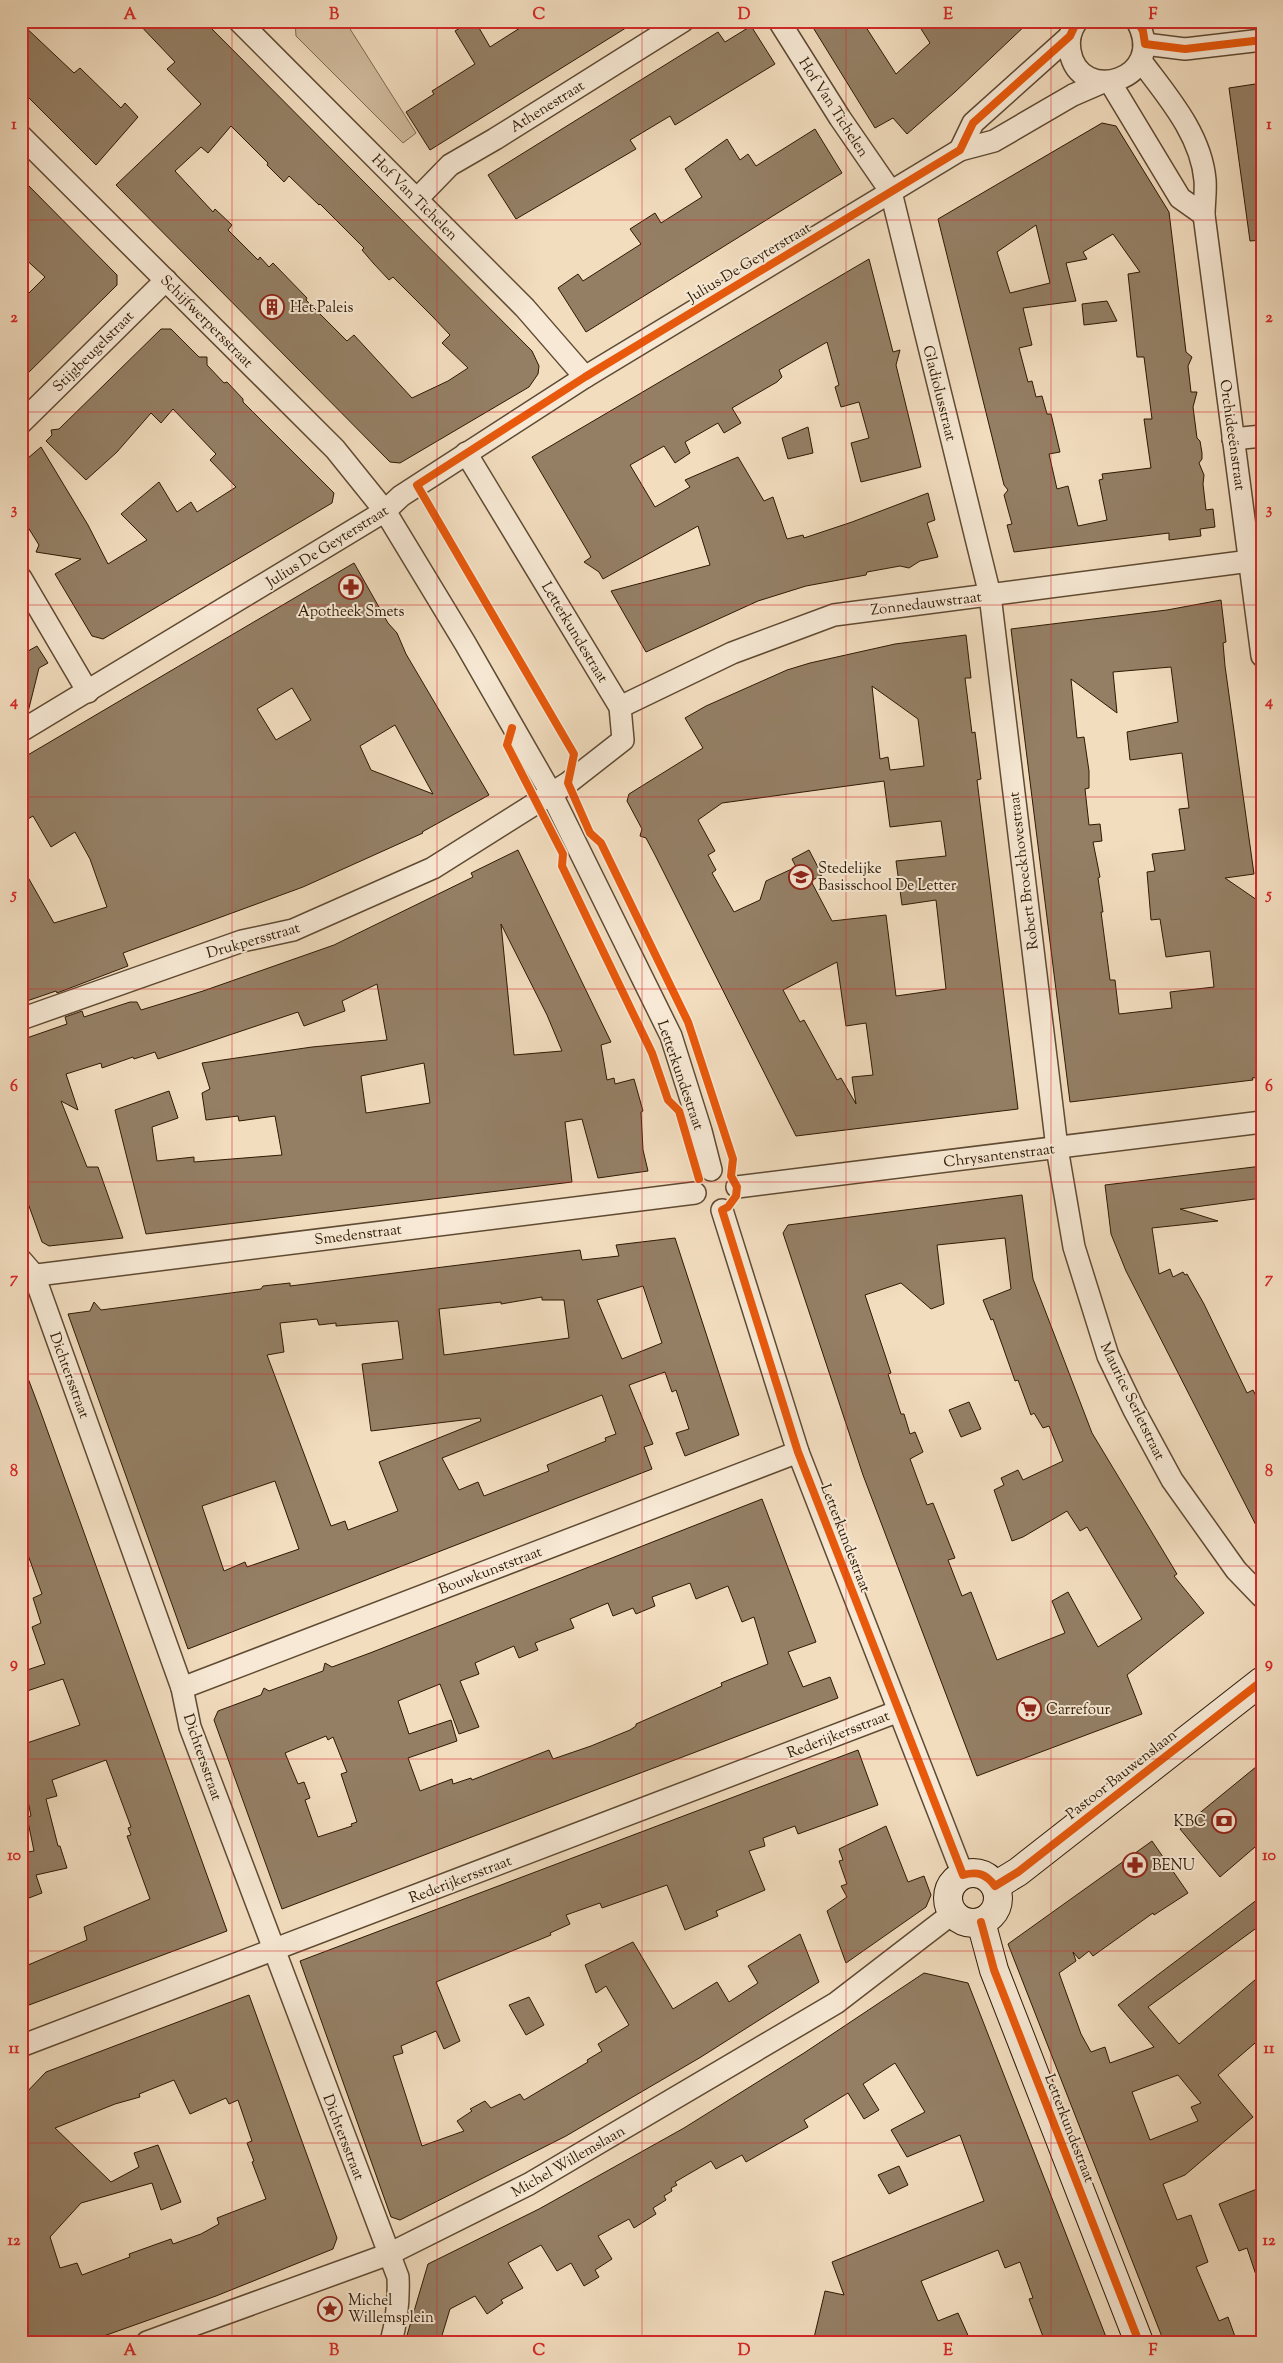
<svg xmlns="http://www.w3.org/2000/svg" width="1283" height="2363" font-family="'Sorts Mill Goudy',serif">
<rect width="100%" height="100%" fill="#f2ddbf"/>
<filter id="stains"><feTurbulence type="fractalNoise" baseFrequency=".004" numOctaves="4"/><feColorMatrix values="0 0 0 0 .2 0 0 0 0 .09 0 0 0 0 .02 0 0 0 .5 -.17"/></filter>
<radialGradient id="worn" r=".72"><stop offset=".6" stop-color="#630" stop-opacity="0"/><stop offset="1" stop-color="#630" stop-opacity=".3"/></radialGradient>
<!-- green -->
<polygon fill="#d1bc9f" stroke="#806a51" points="295,21 345,21 416,133 403,143 296,36"/>
<!-- building -->
<g fill="#947f65" stroke="#2e1903" fill-rule="evenodd">
<path d="M136,21H204L532,351L539,366L538,374L529,387L400,463L390,462L116,185L201,104L167,69L175,62ZM231,126L268,163L267,165L284,182L289,176L319,205L320,204L364,248L362,250L374,264L389,280L393,277L433,317L450,335L442,343L468,368L448,381L412,398L354,335L347,341L306,300L307,298L273,263L269,267L260,257L258,260L228,230L232,225L215,209L213,212L175,171L201,147L208,153Z"/>
<polygon points="471,21 475,21 490,47 531,21 637,21 430,150 406,112 434,94 432,91 475,64 455,31"/>
<polygon points="809,21 862,21 896,74 930,43 916,21 1030,21 955,92 907,134 893,118 875,128"/>
<polygon points="21,23 74,73 80,68 121,108 125,103 138,117 96,165 21,90"/>
<polygon points="751,26 775,64 675,125 670,116 630,140 636,149 516,219 488,175 718,32 725,42"/>
<polygon points="1262,83 1262,240 1250,241 1229,88"/>
<path d="M1102,123L1116,126L1169,212L1186,352L1192,357L1188,366L1191,392H1197L1193,407L1197,438L1200,441L1202,453V459L1199,463L1204,475L1203,484L1206,510L1213,509L1215,527L1200,529L1201,536L1169,540V533L1014,552L1007,525L1012,524L1004,495L1008,490L1004,485L938,219ZM1036,225L1050,283L1010,293L997,252ZM1113,234L1140,272L1128,274L1137,357H1144L1152,419H1144L1151,468L1102,474L1103,479L1099,480L1107,520L1078,526L1068,486L1057,489L1049,454L1060,452L1051,414H1047L1042,396L1036,397L1032,381L1028,382L1019,348L1032,345L1023,308L1076,301L1066,263L1087,259L1083,252Z"/>
<polygon points="815,129 842,173 586,332 558,288 578,274 583,281 641,244 630,229 655,213 661,223 702,197 685,169 727,139 740,160 748,154 756,166"/>
<polygon points="21,178 117,275 117,285 21,380 21,301 45,277 21,255"/>
<polygon points="869,259 893,352 900,350 896,365 921,467 861,482 851,443 869,438 859,402 841,407 835,387 839,385 827,342 779,370 782,377 777,382 732,408 741,423 724,433 718,423 685,442 690,453 675,463 664,446 630,465 655,507 690,487 685,480 738,457 764,501 773,497 787,539 803,535 804,538 852,522 928,493 935,520 927,523 938,557 920,561 909,568 900,566 867,572 866,575 806,586 758,601 646,652 611,591 710,565 698,526 603,579 599,572 584,562 591,557 532,457"/>
<polygon points="1107,301 1117,321 1084,325 1082,304"/>
<polygon points="161,329 171,329 199,357 207,357 207,365 224,383 227,382 243,399 243,402 334,493 332,503 103,639 92,636 55,574 81,559 36,552 39,545 21,516 21,464 41,447 88,525 108,564 147,540 121,514 159,482 177,512 191,502 197,512 236,487 210,460 216,454 173,409 161,423 151,413 117,452 86,480 46,441 52,435 51,430 59,429"/>
<polygon points="808,427 813,453 788,459 782,438"/>
<path d="M354,563L388,623L397,633L406,654L489,795L422,832L423,833L303,887L123,953L128,966L57,993L56,991L21,1003V865L54,923L107,907L90,859L75,832L51,847L33,816L21,823V759ZM292,688L311,720L276,740L257,709ZM395,725L407,747L433,794L371,770L360,746Z"/>
<path d="M1221,600L1226,642L1223,643L1225,666L1254,874L1225,878L1257,900L1262,935V1077L1252,1078L1253,1080L1070,1102L1011,629L1167,610ZM1171,667L1178,722L1127,732L1130,760L1182,753L1189,808L1179,809L1185,850L1152,854L1155,871L1147,872L1151,920L1160,919L1166,957L1210,951L1214,987L1170,992L1172,1008L1119,1014L1115,980H1110L1101,912H1103L1098,878L1100,877L1093,842L1102,841L1100,824L1089,825L1085,789L1089,788V771L1084,737L1077,738L1071,679L1117,713L1113,672Z"/>
<path d="M966,635L971,678H965L972,733L975,732L981,779L977,780L1018,1109L796,1136L655,855L646,838L640,836L642,829L627,801L629,794L703,748L685,718L706,706L787,670L810,663L895,644ZM872,686L918,719L924,766L890,770L888,757L880,759ZM884,781L890,827L941,821L946,856L896,861L902,905L936,900L946,989L896,996L886,915L832,921L811,881L822,875L809,850L792,859L796,867L766,881L760,900L734,912L712,873L716,870L708,855L715,851L698,820L722,803ZM837,962L846,1026L866,1023L873,1075L852,1077L856,1104L841,1078L837,1080L804,1020L800,1022L783,990Z"/>
<polygon points="37,646 48,663 39,668 28,712 21,712 21,655"/>
<path d="M518,850L611,1042L601,1045L607,1080L614,1078L615,1084L634,1079L643,1111L641,1112L643,1150L648,1171L598,1178L582,1119L565,1122L572,1182L146,1234L115,1110L169,1091L178,1118L152,1127L157,1161L194,1157V1162L282,1155L275,1116L239,1121L238,1116L206,1120L202,1093L210,1089L202,1063L312,1047L387,1040L377,984L342,1001L345,1011L304,1026L298,1012L158,1059L155,1052L134,1059L133,1057L102,1068L101,1063L66,1074L78,1110L61,1101L87,1167H98L123,1238L49,1246L42,1242L21,1184V1040L67,1024L65,1017L82,1011L84,1017L130,1002H137L141,1010L203,991L334,945L473,877L471,873ZM501,924L547,1015L562,1051L514,1055ZM424,1063L430,1103L366,1113L361,1076Z"/>
<polygon points="1262,1166 1262,1198 1180,1209 1218,1221 1152,1228 1159,1274 1170,1269 1173,1277 1183,1272 1185,1275 1187,1274 1204,1304 1247,1393 1253,1390 1262,1408 1262,1537 1126,1271 1111,1234 1105,1185"/>
<path d="M1022,1195L1033,1279L1092,1433L1177,1574L1174,1576L1204,1613L1127,1675L1142,1714L977,1776L863,1475L783,1233L788,1225ZM1005,1238L1011,1289L983,1300L991,1320L993,1319L1015,1381L1018,1380L1031,1415L1034,1413L1043,1428L1049,1426L1063,1461L1023,1480L1018,1470L1001,1478L1004,1485L994,1490L1012,1541L1023,1537L1067,1511L1080,1531L1087,1527L1142,1619L1098,1647L1068,1592L1052,1601L1065,1633L997,1660L971,1592L962,1596L948,1560L955,1558L933,1503L927,1505L910,1459L923,1452L915,1432L910,1434L904,1414H901L888,1374L891,1373L865,1295L901,1283L931,1309L944,1304L937,1245Z"/>
<path d="M675,1238L739,1435L685,1456L676,1433L689,1429L676,1390L672,1392L665,1372L629,1385L653,1444L644,1447L652,1469L188,1649L68,1314L90,1311L94,1302L101,1310L261,1289L263,1286L290,1283V1286L580,1250L582,1260L619,1256L616,1245ZM643,1286L662,1343L622,1359L597,1300ZM542,1297V1300H564L569,1338L444,1355L439,1309L501,1302V1304ZM317,1319L319,1325L336,1323V1326L398,1321L403,1359L362,1364L371,1431L480,1418L481,1421L379,1462L398,1511L348,1530L345,1521L331,1526L267,1355L284,1352L280,1323ZM602,1395L616,1434L605,1438L606,1441L547,1465L549,1471L484,1496L478,1482L459,1490L442,1458ZM275,1481L299,1549L247,1567L245,1562L224,1571L202,1506Z"/>
<polygon points="21,1365 23,1365 40,1410 227,1931 21,2008 21,1968 87,1940 84,1927 150,1899 127,1836 131,1835 128,1828 131,1827 106,1760 52,1780 57,1796 46,1799 58,1846 60,1846 67,1868 36,1875 42,1893 21,1901 21,1842 24,1841 28,1852 34,1851 27,1817 31,1816 21,1766 21,1745 80,1725 63,1679 21,1693 21,1672 45,1664 32,1627 41,1623 33,1598 42,1594 28,1555 21,1558"/>
<polygon points="969,1402 981,1429 961,1437 949,1410"/>
<path d="M762,1499L816,1642L788,1652L803,1687L830,1677L838,1698L282,1909L214,1720L218,1711L261,1695L264,1688L269,1691L323,1671L325,1663L332,1667L370,1653ZM690,1583L696,1599L728,1586L742,1622L754,1617L768,1664L721,1683L722,1686L636,1724V1726L630,1730L591,1746L553,1759L549,1750L472,1780L471,1778L453,1784L452,1779L420,1791L408,1758L457,1741L451,1720L409,1734L398,1701L440,1684L459,1734L479,1727L460,1681L479,1674L475,1663L514,1646L519,1658L538,1650L535,1643L574,1628L570,1619L608,1603L613,1616L633,1608L636,1614L655,1606L652,1597ZM326,1736L328,1740L333,1737L347,1772L341,1774L357,1822L351,1824L352,1826L318,1837L305,1800L310,1798L304,1782L298,1784L285,1753Z"/>
<polygon points="858,1750 878,1805 798,1834 795,1826 763,1838 765,1846 749,1851 765,1890 716,1911 718,1916 685,1930 667,1885 602,1908 600,1903 566,1915 570,1924 550,1933 551,1935 436,1982 460,2041 444,2049 436,2031 401,2046 403,2053 393,2056 422,2146 464,2131 457,2121 472,2111 470,2109 485,2101 491,2108 520,2094 524,2100 588,2062 587,2060 602,2051 598,2044 629,2025 606,1986 596,1993 585,1965 633,1942 673,2009 717,1982 729,2002 758,1983 748,1966 800,1934 819,1982 701,2057 566,2136 400,2220 391,2217 300,1961"/>
<polygon points="1262,1762 1262,1841 1220,1877 1180,1829"/>
<polygon points="886,1826 908,1882 924,1876 931,1895 926,1907 846,1963 827,1911 847,1897 841,1886 847,1884 839,1861 843,1860 839,1849"/>
<path d="M1152,1841L1188,1893L1154,1915L1153,1913L1093,1956L1089,1951L1079,1959L1073,1952L1076,1961L1059,1973L1081,2034L1091,2052L1105,2047L1110,2063L1146,2050L1154,2047L1118,2005L1262,1896V1924L1148,2007L1179,2044L1262,1974V2037L1218,2075L1253,2117L1185,2175L1163,2184L1177,2220L1191,2215L1208,2262L1196,2267L1219,2321L1228,2317L1237,2342H1164L1008,1944ZM1178,2075L1201,2103L1191,2107L1198,2121L1150,2140L1132,2092Z"/>
<polygon points="924,1973 968,1983 1108,2342 1045,2342 1029,2299 1033,2298 1020,2262 1005,2268 998,2250 921,2281 938,2321 958,2313 971,2342 813,2342 825,2291 844,2295 832,2262 984,2201 960,2135 907,2157 891,2130 925,2112 895,2063 863,2084 879,2110 864,2119 848,2093 804,2120 808,2127 746,2162 742,2155 716,2169 711,2161 675,2182 677,2185 671,2188 672,2191 664,2196 666,2200 653,2208 656,2214 634,2228 629,2219 598,2236 612,2259 595,2270 599,2277 584,2286 571,2263 557,2271 541,2245 508,2263 523,2288 501,2300 503,2303 487,2314 475,2296 450,2309 440,2342 405,2342 428,2264 539,2209 684,2128 804,2053"/>
<path d="M249,1995L337,2238L333,2249L216,2296L87,2342H21V2098L46,2072ZM174,2080L190,2114L226,2098L229,2104L238,2100L252,2141L247,2143L254,2161L252,2162L266,2199L217,2218L219,2224L201,2234L173,2244L171,2239L129,2254L130,2257L82,2275L77,2263L60,2268L50,2237L81,2203L152,2183L161,2210L181,2202L158,2145L134,2153L139,2167L111,2182L55,2128L115,2104L140,2097L139,2094Z"/>
<polygon points="529,1997 544,2025 526,2035 509,2005"/>
<polygon points="899,2166 908,2185 889,2194 878,2175"/>
<polygon points="1262,2187 1262,2281 1258,2281 1247,2248 1239,2251 1219,2204"/>
</g>
<g fill="none" stroke-linecap="round" stroke-linejoin="round">
<defs>
<g id="street">
<polyline points="239,21 525,308 585,377"/>
<polyline points="779,21 840,118 891,192 990,595 1057,1148 1074,1247 1108,1356 1134,1410 1172,1480 1236,1570 1262,1597"/>
<path d="M1077,21C1071,29 1068,40 1070,51C1079,106 1169,80 1137,21"/>
<polyline points="1145,44 1185,49 1262,40"/>
<path d="M1141,61C1167,96 1201,134 1205,180C1206,191 1204,204 1204,215L1262,656"/>
<polyline points="1110,82 1180,198 1204,215"/>
<polyline points="21,136 335,449 385,511 465,643 551,793 671,1036 701,1131 711,1170"/>
<polyline points="960,150 973,123 1070,36"/>
<polyline points="417,199 450,165 495,139 683,21"/>
<polyline points="21,423 166,280"/>
<polyline points="1233,439 1262,436"/>
<polyline points="21,578 88,692"/>
<polyline points="620,707 732,653 834,615 1250,561"/>
<polyline points="21,731 385,511 401,496 585,377 960,150 994,141 1073,95 1103,82"/>
<polyline points="21,1019 242,941 293,930 433,868 568,783 623,740 620,707 466,453"/>
<polyline points="737,1187 1262,1122"/>
<polyline points="722,1210 798,1452 963,1875"/>
<path d="M21,1260L34,1275L182,1688L190,1727L398,2277C399,2300 397,2320 391,2342"/>
<polyline points="21,1277 695,1193"/>
<polyline points="182,1688 798,1452"/>
<polyline points="21,2046 899,1711"/>
<polyline points="147,2342 389,2254 529,2184 836,2003 953,1913"/>
</g>
<g id="secondary">
<circle cx="973" cy="1898" r="25"/>
<polyline points="995,1886 1018,1872 1262,1681"/>
<polyline points="981,1922 994,1970 1139,2342"/>
</g>
</defs>
<!-- street casing -->
<use href="#street" stroke="#5f4a32" stroke-width="24"/>
<!-- secondary casing -->
<use href="#secondary" stroke="#2e1903" stroke-width="30"/>
<!-- street -->
<use href="#street" stroke="#f7e9d5" stroke-width="21"/>
<!-- secondary -->
<use href="#secondary" stroke="#f7e9d5" stroke-width="28"/>
<defs>
<g id="cycleway">
<path d="M1077,21L1070,36L973,123L960,150L585,377L417,485L574,754L568,783L590,833L601,843L688,1022L733,1159L731,1176L737,1187L736,1196L728,1207L722,1210L798,1452L963,1875C978,1871 986,1874 995,1886L1018,1872L1262,1681"/>
<polyline points="1137,21 1143,31 1145,44 1185,49 1262,40"/>
<polyline points="512,728 507,745 563,854 562,866 652,1053 668,1100 679,1111 699,1179"/>
<polyline points="981,1922 994,1970 1139,2342"/>
</g>
</defs>
<!-- cycleway casing -->
<use href="#cycleway" stroke="#f7e9d5" stroke-width="11"/>
<!-- cycleway -->
<use href="#cycleway" stroke="#e8590c" stroke-width="8"/>
</g>
<!-- grid -->
<path fill="none" stroke="#d62828" stroke-width="1" stroke-opacity="0.55" d="M232,21V2342M437,21V2342M642,21V2342M846,21V2342M1051,21V2342M21,220H1262M21,412H1262M21,605H1262M21,797H1262M21,989H1262M21,1182H1262M21,1374H1262M21,1566H1262M21,1759H1262M21,1951H1262M21,2143H1262"/>
<!-- icons -->
<defs>
<symbol id="building-ring" viewBox="-11 -11 22 22"><circle r="9.5" fill="#f7e9d5" stroke="#8f2418" stroke-width="1.5"/><path d="M-4-6H4V6H1V3H-1V6H-4ZM-2.5-4.3h1.7v1.8h-1.7ZM.8-4.3h1.7v1.8H.8ZM-2.5-1h1.7V.8h-1.7ZM.8-1h1.7V.8H.8Z" fill="#8f2418"/></symbol>
<symbol id="pharmacy-ring" viewBox="-11 -11 22 22"><circle r="9.5" fill="#f7e9d5" stroke="#8f2418" stroke-width="1.5"/><path d="M-2-6h4v4h4v4h-4v4h-4v-4h-4v-4h4Z" fill="#8f2418"/></symbol>
<symbol id="school-ring" viewBox="-11 -11 22 22"><circle r="9.5" fill="#f7e9d5" stroke="#8f2418" stroke-width="1.5"/><path d="M0-5L7-2L0 1L-7-2ZM-4 1L0 2.5L4 1V4Q0 6-4 4Z" fill="#8f2418"/></symbol>
<symbol id="supermarket-ring" viewBox="-11 -11 22 22"><circle r="9.5" fill="#f7e9d5" stroke="#8f2418" stroke-width="1.5"/><path d="M-6-5.5h2.5l.6 2H6L4.5 2H-2.5L-4.4-4H-6ZM-1.5 3.2a1.3 1.3 0 1 0 .1 0ZM3 3.2a1.3 1.3 0 1 0 .1 0Z" fill="#8f2418"/></symbol>
<symbol id="bank-ring" viewBox="-11 -11 22 22"><circle r="9.5" fill="#f7e9d5" stroke="#8f2418" stroke-width="1.5"/><path d="M-6-4H6V4H-6ZM0-2.3a2.3 2.3 0 1 0 0 4.6a2.3 2.3 0 1 0 0-4.6Z" fill="#8f2418"/></symbol>
<symbol id="sight-ring" viewBox="-11 -11 22 22"><circle r="9.5" fill="#f7e9d5" stroke="#8f2418" stroke-width="1.5"/><path d="M0-6L1.8-2.2L6-1.7L2.9 1.2L3.7 5.4L0 3.3L-3.7 5.4L-2.9 1.2L-6-1.7L-1.8-2.2Z" fill="#8f2418"/></symbol>
</defs>
<g fill-rule="evenodd">
<use href="#building-ring" x="258" y="293" width="28" height="28"/>
<use href="#pharmacy-ring" x="337" y="573" width="28" height="28"/>
<use href="#school-ring" x="787" y="863" width="28" height="28"/>
<use href="#supermarket-ring" x="1015" y="1695" width="28" height="28"/>
<use href="#bank-ring" x="1210" y="1807" width="28" height="28"/>
<use href="#pharmacy-ring" x="1121" y="1851" width="28" height="28"/>
<use href="#sight-ring" x="316" y="2295" width="28" height="28"/>
</g>
<g text-anchor="middle" stroke-width="4" stroke-linejoin="round" paint-order="stroke">
<!-- street labels -->
<g font-size="15" fill="#2e1903" stroke="#f7e9d5">
<text transform="translate(547 106) rotate(-32)" y="5">Athenestraat</text>
<text transform="translate(834 107) rotate(57)" y="5">Hof Van Tichelen</text>
<text transform="translate(415 197) rotate(45)" y="5">Hof Van Tichelen</text>
<text transform="translate(749 262) rotate(-31)" y="5">Julius De Geyterstraat</text>
<text transform="translate(207 321) rotate(45)" y="5">Schijfwerpersstraat</text>
<text transform="translate(93 351) rotate(-45)" y="5">Stijgbeugelstraat</text>
<text transform="translate(940 393) rotate(76)" y="5">Gladiolusstraat</text>
<text transform="translate(1233 435) rotate(82)" y="5">Orchideeënstraat</text>
<text transform="translate(327 546) rotate(-32)" y="5">Julius De Geyterstraat</text>
<text transform="translate(926 603) rotate(-7)" y="5">Zonnedauwstraat</text>
<text transform="translate(575 632) rotate(59)" y="5">Letterkundestraat</text>
<text transform="translate(1023 871) rotate(-97)" y="5">Robert Broeckhovestraat</text>
<text transform="translate(253 940) rotate(-16)" y="5">Drukpersstraat</text>
<text transform="translate(681 1075) rotate(71)" y="5">Letterkundestraat</text>
<text transform="translate(999 1155) rotate(-7)" y="5">Chrysantenstraat</text>
<text transform="translate(358 1234) rotate(-7)" y="5">Smedenstraat</text>
<text transform="translate(70 1375) rotate(70)" y="5">Dichtersstraat</text>
<text transform="translate(1133 1401) rotate(64)" y="5">Maurice Serletstraat</text>
<text transform="translate(846 1538) rotate(69)" y="5">Letterkundestraat</text>
<text transform="translate(490 1570) rotate(-21)" y="5">Bouwkunststraat</text>
<text transform="translate(838 1734) rotate(-21)" y="5">Rederijkersstraat</text>
<text transform="translate(203 1757) rotate(71)" y="5">Dichtersstraat</text>
<text transform="translate(1121 1774) rotate(-38)" y="5">Pastoor Bauwenslaan</text>
<text transform="translate(460 1879) rotate(-21)" y="5">Rederijkersstraat</text>
<text transform="translate(1070 2128) rotate(69)" y="5">Letterkundestraat</text>
<text transform="translate(344 2137) rotate(69)" y="5">Dichtersstraat</text>
<text transform="translate(568 2161) rotate(-30)" y="5">Michel Willemslaan</text>
</g>
<!-- poi labels -->
<g font-size="15" fill="#2e1903" stroke="#f7e9d5" text-anchor="start">
<text x="290" y="312">Het Paleis</text>
<text x="351" y="616" text-anchor="middle">Apotheek Smets</text>
<text x="818" y="873">Stedelijke<tspan x="818" dy="17">Basisschool De Letter</tspan></text>
<text x="1046" y="1714">Carrefour</text>
<text x="1206" y="1826" text-anchor="end">KBC</text>
<text x="1152" y="1870">BENU</text>
<text x="348" y="2305">Michel<tspan x="348" dy="17">Willemsplein</tspan></text>
</g>
</g>
<!-- margin -->
<rect width="1283" height="2363" fill="none" stroke="#f2ddbf" stroke-width="55"/>
<rect x="28" y="28" width="1228" height="2308" fill="none" stroke="#d62828" stroke-width="2"/>
<g font-size="16" text-anchor="middle" font-weight="bold" fill="#d62828">
<text x="130" y="19">A</text>
<text x="334" y="19">B</text>
<text x="539" y="19">C</text>
<text x="744" y="19">D</text>
<text x="948" y="19">E</text>
<text x="1153" y="19">F</text>
<text x="14" y="129">1</text>
<text x="1269" y="129">1</text>
<text x="14" y="322">2</text>
<text x="1269" y="322">2</text>
<text x="14" y="514">3</text>
<text x="1269" y="514">3</text>
<text x="14" y="706">4</text>
<text x="1269" y="706">4</text>
<text x="14" y="899">5</text>
<text x="1269" y="899">5</text>
<text x="14" y="1091">6</text>
<text x="1269" y="1091">6</text>
<text x="14" y="1283">7</text>
<text x="1269" y="1283">7</text>
<text x="14" y="1476">8</text>
<text x="1269" y="1476">8</text>
<text x="14" y="1668">9</text>
<text x="1269" y="1668">9</text>
<text x="14" y="1860">10</text>
<text x="1269" y="1860">10</text>
<text x="14" y="2053">11</text>
<text x="1269" y="2053">11</text>
<text x="14" y="2245">12</text>
<text x="1269" y="2245">12</text>
<text x="130" y="2355">A</text>
<text x="334" y="2355">B</text>
<text x="539" y="2355">C</text>
<text x="744" y="2355">D</text>
<text x="948" y="2355">E</text>
<text x="1153" y="2355">F</text>
</g>
<rect width="100%" height="100%" filter="url(#stains)"/>
<rect width="100%" height="100%" fill="url(#worn)"/>
</svg>
